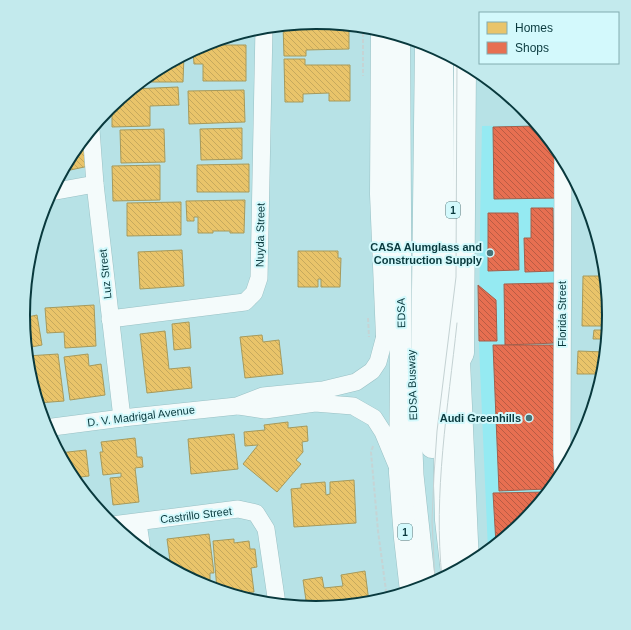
<svg xmlns="http://www.w3.org/2000/svg" width="631" height="630" font-family="Arial,sans-serif">
<defs>
<pattern id="homes-back-hatch" width="6" height="6" patternUnits="userSpaceOnUse"><rect width="6" height="6" fill="#e9c46a"/><path d="M-1 5l2 2M0 0l6 6M5-1l2 2" fill="none" stroke="#c6a95d"/></pattern>
<pattern id="shops-back-hatch" width="6" height="6" patternUnits="userSpaceOnUse"><rect width="6" height="6" fill="#e76f51"/><path d="M-1 5l2 2M0 0l6 6M5-1l2 2" fill="none" stroke="#b95c44"/></pattern>
</defs>
<rect width="100%" height="100%" fill="#b7e2e6"/>
<!-- built -->
<polygon fill="#95eaf2" points="537,125 559,152 561,475 523,522 488,550 479,346 480,225 482,126"/>
<!-- homes -->
<g fill="url(#homes-back-hatch)" stroke="#a69a5c">
<polygon points="316,22 349,25 349,49 306,50 306,56 284,56 283,25"/>
<polygon points="201,45 246,45 246,81 203,81 203,64 194,64 193,50"/>
<polygon points="184,55 183,82 140,82 153,71"/>
<polygon points="284,59 305,59 305,65 350,65 350,101 329,101 329,93 303,94 303,102 285,102"/>
<polygon points="178,87 179,105 150,106 150,126 112,127 112,105 132,89"/>
<polygon points="244,90 245,122 189,124 188,91"/>
<polygon points="242,128 242,159 201,160 200,129"/>
<polygon points="164,129 165,162 121,163 120,130"/>
<polygon points="84,138 89,166 61,172 72,152"/>
<polygon points="249,164 249,192 197,192 197,165"/>
<polygon points="160,165 160,200 113,201 112,166"/>
<polygon points="245,200 244,233 230,233 230,231 213,231 213,233 198,233 198,217 194,217 194,221 187,221 186,201"/>
<polygon points="181,202 181,235 127,236 127,203"/>
<polygon points="182,250 184,286 140,289 138,252"/>
<polygon points="298,251 338,251 338,258 341,258 340,287 321,287 321,279 318,279 318,287 298,287"/>
<polygon points="583,276 605,276 608,311 607,326 582,326"/>
<polygon points="94,305 96,346 65,348 64,332 47,333 45,308"/>
<polygon points="37,315 42,345 26,348 23,318"/>
<polygon points="189,322 191,348 174,350 172,324"/>
<polygon points="594,330 607,330 606,339 593,339"/>
<polygon points="165,331 169,369 190,367 192,388 147,393 140,334"/>
<polygon points="262,335 263,342 279,340 283,374 245,378 240,337"/>
<polygon points="578,351 605,352 602,374 577,374"/>
<polygon points="58,354 64,401 38,403 28,372 27,356"/>
<polygon points="88,354 89,366 101,364 105,395 70,400 64,357"/>
<polygon points="288,422 288,428 307,426 308,441 302,442 303,452 296,460 301,464 277,492 243,464 258,445 245,446 244,432 265,430 264,425"/>
<polygon points="234,434 238,469 191,474 188,439"/>
<polygon points="135,438 137,457 142,457 143,467 135,468 139,502 113,505 110,478 121,477 121,473 103,475 100,452 103,452 101,442"/>
<polygon points="86,450 89,476 72,478 59,453"/>
<polygon points="354,480 356,523 294,527 291,489 301,488 301,484 325,482 326,495 330,494 330,482"/>
<polygon points="209,534 214,573 210,573 210,581 198,583 171,568 167,539"/>
<polygon points="234,539 234,543 249,541 250,549 255,549 257,567 251,568 254,592 232,594 217,590 213,541"/>
<polygon points="365,571 369,602 315,608 307,607 303,580 322,577 324,588 343,586 341,575"/>
</g>
<!-- shops -->
<g fill="url(#shops-back-hatch)" stroke="#a45f4b">
<polygon points="538,126 559,152 561,198 494,199 493,127"/>
<polygon points="531,208 553,208 554,271 525,272 524,238 531,238"/>
<polygon points="488,213 518,213 519,270 488,271"/>
<polygon points="554,283 556,343 505,345 504,284"/>
<polygon points="478,285 496,300 497,341 479,341"/>
<polygon points="493,345 559,345 561,469 558,479 546,489 499,491"/>
<polygon points="548,492 523,522 496,544 493,493"/>
</g>
<g fill="none" stroke-linecap="round" stroke-linejoin="round">
<defs>
<g id="minor">
<polyline points="91,130 95,184 122,418"/>
<polyline points="563,159 562,452 563,470"/>
<polyline points="51,192 95,184"/>
<polyline points="110,319 245,302 254,293 259,278 264,27"/>
<polyline points="411,377 415,475 427,586"/>
<polyline points="239,406 265,410 315,403 353,406 374,418 383,432 398,468"/>
<polyline points="45,428 122,418 237,406 263,396 323,390 356,382 372,371 378,362 386,332"/>
<polyline points="138,523 142,550"/>
<polyline points="112,525 238,509 256,513 266,529 277,604"/>
</g>
<g id="highway">
<polyline points="382,30 381,194 387,337"/>
<polyline points="399,36 401,381 400,473 405,538 411,591"/>
<polyline points="426,44 423,291 423,355 432,447"/>
<polyline points="442,52 445,485 446,520 452,573"/>
<polyline points="465,64 463,353 459,361 468,564"/>
</g>
</defs>
<!-- minor casing -->
<use href="#minor" stroke="#99c0c4" stroke-width="18"/>
<!-- highway casing -->
<use href="#highway" stroke="#99c0c4" stroke-width="23"/>
<!-- path -->
<g stroke="#c5d4d5" stroke-width="2" stroke-dasharray="4 2" stroke-linecap="butt">
<polyline points="363,27 363,76"/>
<polyline points="368,318 369,337"/>
<polyline points="373,446 371,452 378,531 387,598"/>
</g>
<!-- minor -->
<use href="#minor" stroke="#f4fbfb" stroke-width="17"/>
<!-- highway -->
<use href="#highway" stroke="#f4fbfb" stroke-width="22"/>
<!-- tram -->
<g stroke="#c4d2d3" stroke-width="1">
<path d="M442,578C433,493 448,408 457,323"/>
<polyline points="435,582 432,521 434,475 437,431 456,277 457,60"/>
</g>
</g>
<!-- markers -->
<g fill="#467478" stroke="#d3f9fc" stroke-width="1.5">
<circle cx="490" cy="253" r="4"/>
<circle cx="529" cy="418" r="4"/>
</g>
<g text-anchor="middle" stroke-width="4" stroke-linejoin="round" paint-order="stroke">
<!-- shield labels -->
<g fill="#d3f9fc" stroke="#467376" stroke-width="1">
<rect x="446" y="202" width="14" height="16" rx="3"/>
<rect x="398" y="524" width="14" height="16" rx="3"/>
</g>
<g font-size="10" font-weight="bold" fill="#09393d">
<text x="453" y="214">1</text>
<text x="405" y="536">1</text>
</g>
<!-- street labels -->
<g font-size="11" fill="#09393d" stroke="#d3f9fc">
<text transform="translate(260 235) rotate(-89)" y="4">Nuyda Street</text>
<text transform="translate(105 274) rotate(-96)" y="4">Luz Street</text>
<text transform="translate(401 313) rotate(-91)" y="4">EDSA</text>
<text transform="translate(562 314) rotate(-90)" y="4">Florida Street</text>
<text transform="translate(412 385) rotate(-92)" y="4">EDSA Busway</text>
<text transform="translate(141 416) rotate(-7)" y="4">D. V. Madrigal Avenue</text>
<text transform="translate(196 515) rotate(-7)" y="4">Castrillo Street</text>
</g>
<!-- poi labels -->
<g font-size="11" font-weight="bold" fill="#09393d" stroke="#d3f9fc" text-anchor="end">
<text x="482" y="251">CASA Alumglass and<tspan x="482" dy="13">Construction Supply</tspan></text>
<text x="521" y="422">Audi Greenhills</text>
</g>
</g>
<!-- crop -->
<path d="M0 0H631V630H0ZM30 315a286 286 0 1 1 572 0a286 286 0 1 1-572 0Z" fill="#c3eaed" fill-rule="evenodd"/>
<path fill="none" stroke="#09393d" stroke-width="2" d="M30 315a286 286 0 1 1 572 0a286 286 0 1 1-572 0Z"/>
<!-- legend -->
<rect x="479" y="12" width="140" height="52" fill="#d3f9fc" stroke="#82acb0"/>
<rect x="487" y="22" width="20" height="12" fill="#e9c46a" stroke="#82acb0"/>
<text x="515" y="32" font-size="12" fill="#09393d">Homes</text>
<rect x="487" y="42" width="20" height="12" fill="#e76f51" stroke="#82acb0"/>
<text x="515" y="52" font-size="12" fill="#09393d">Shops</text>
</svg>
